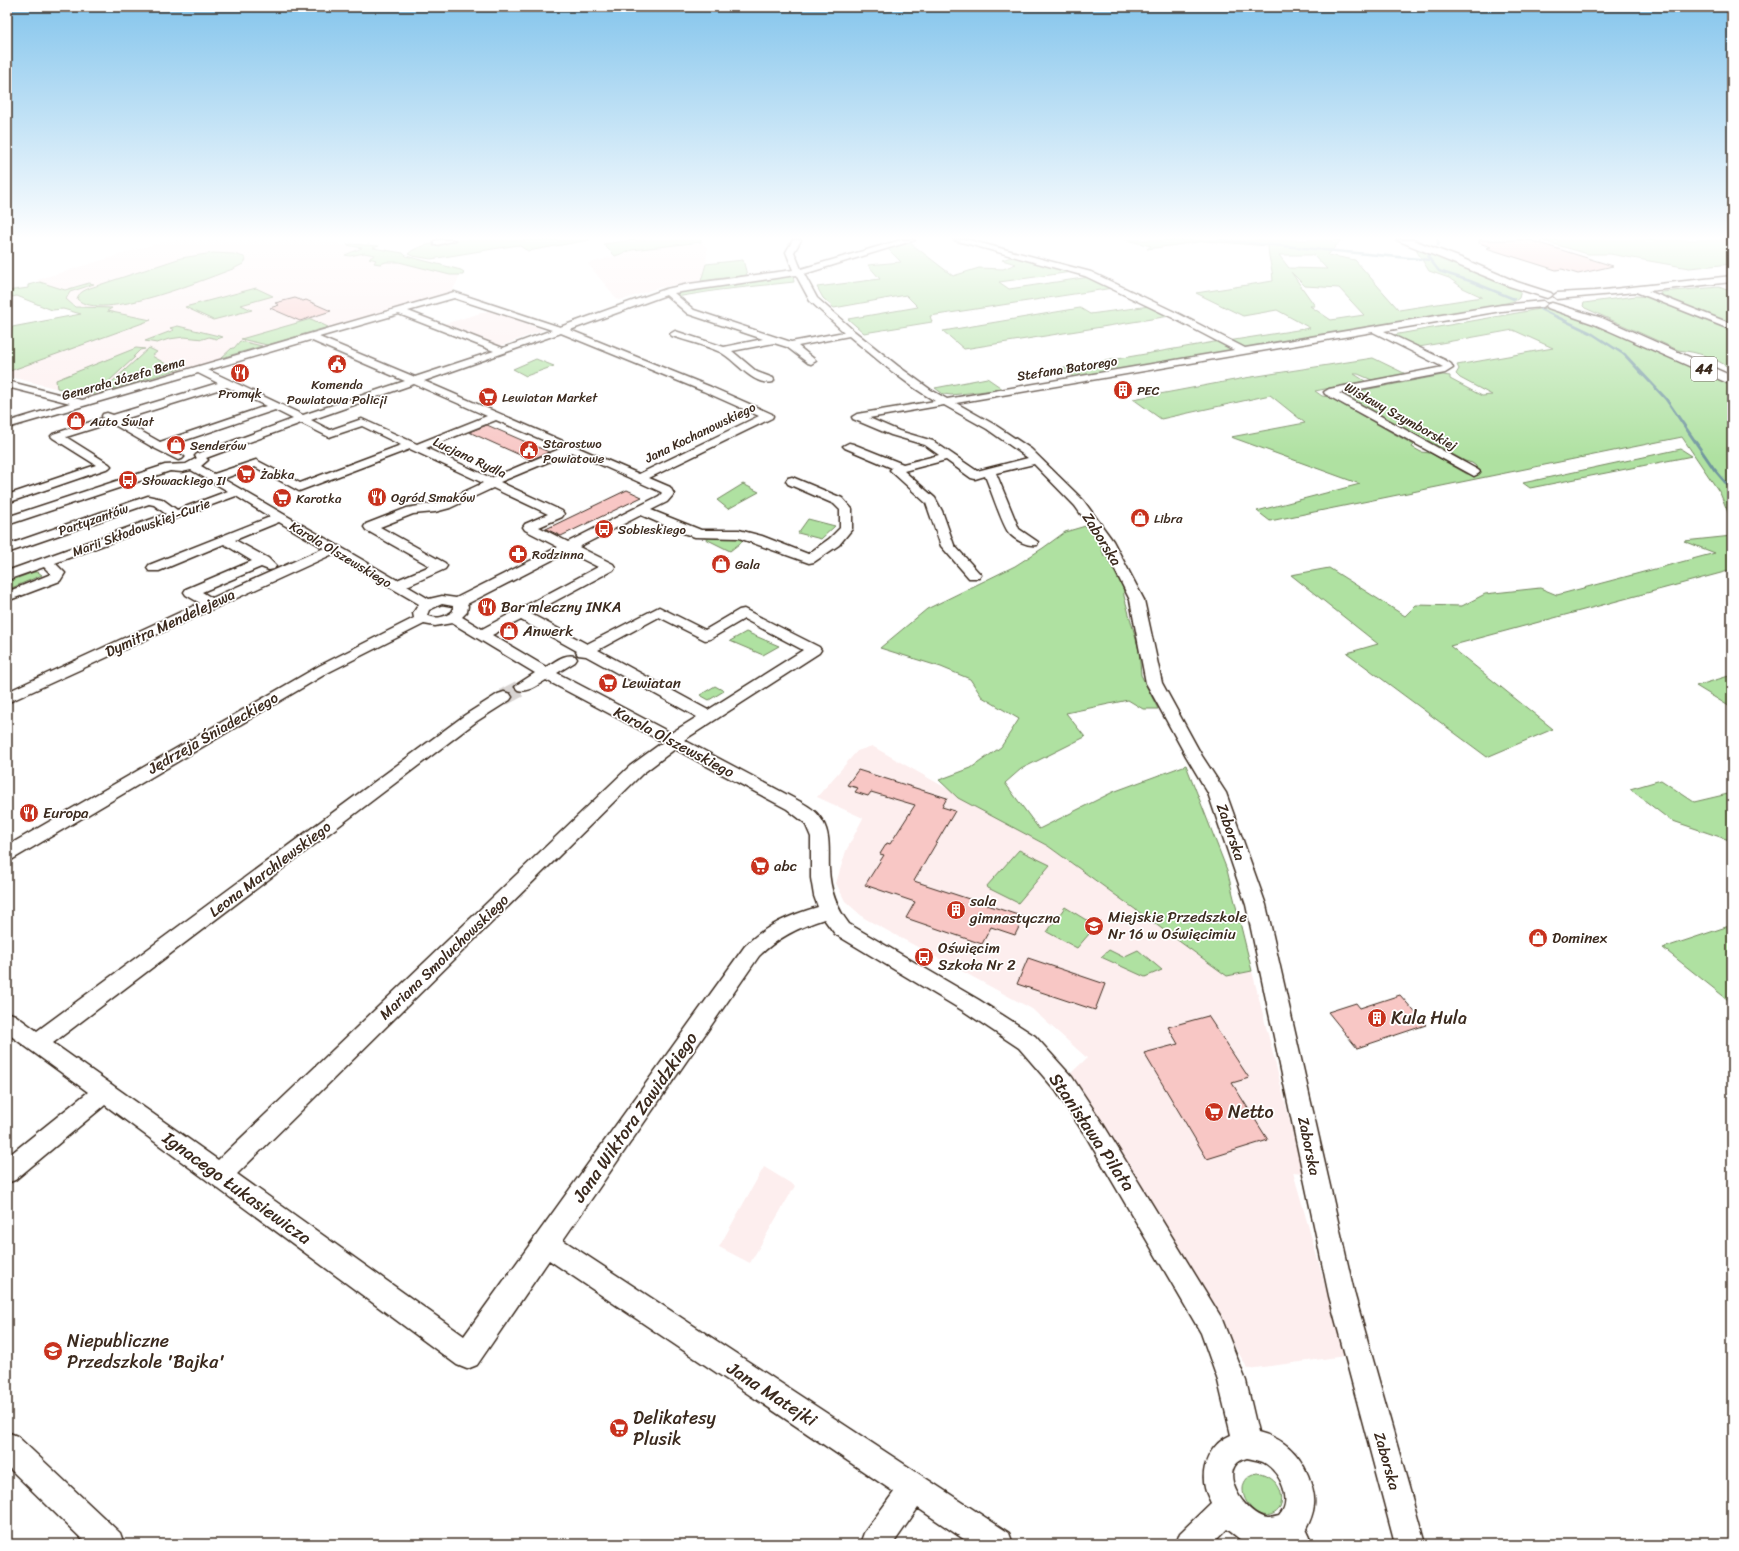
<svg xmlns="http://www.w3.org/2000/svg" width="1739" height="1551" font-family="Sriracha,sans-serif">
<rect width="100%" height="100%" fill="#fff"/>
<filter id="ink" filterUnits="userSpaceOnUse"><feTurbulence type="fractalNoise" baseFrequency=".025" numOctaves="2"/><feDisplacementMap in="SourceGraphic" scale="8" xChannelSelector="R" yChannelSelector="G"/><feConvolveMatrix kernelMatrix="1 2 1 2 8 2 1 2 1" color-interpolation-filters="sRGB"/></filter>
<g filter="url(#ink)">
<!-- built -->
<g fill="#fdeeee">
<polygon points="168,240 314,240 366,247 453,271 460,275 452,292 101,397 87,396 7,376 7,372 150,319 78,307 53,295 37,280"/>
<polygon points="701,242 707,247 706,264 701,281 657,288 625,299 618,300 588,264 632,250"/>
<polygon points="491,310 543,330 501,346 444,324"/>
<polygon points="872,746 1048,846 1227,976 1252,971 1303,1173 1293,1172 1345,1356 1248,1369 1162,1223 1071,1073 1087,1058 1032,1009 864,918 845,901 836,883 846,851 863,818 817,797 857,751"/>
<polygon points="764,1167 795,1186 750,1263 719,1247"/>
</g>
<!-- green -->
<g fill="#afe1a1" stroke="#758660" fill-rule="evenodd">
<path d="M455,240H589L528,251L518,245L431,259L413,256L408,254C417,244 442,243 455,240Z"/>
<polygon points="634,240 701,240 701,242 632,250 615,256 603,244"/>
<path d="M1126,240H1341L1328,255L1355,260L1399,310L1482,297L1463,288L1449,278L1429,271L1416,250L1439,257L1521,290L1519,298L1515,301L1460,313L1245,349L1228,341L1310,328L1277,310L1243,316L1196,293L1273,281C1273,269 1268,258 1268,246L1205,241L1147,249L1151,246ZM1279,255H1314L1327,269L1289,268ZM1291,272L1305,286L1339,288L1364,315L1331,320L1310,306H1315Z"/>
<polygon points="1540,240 1732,240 1732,264 1689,268 1610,254 1588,254"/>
<polygon points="909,242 953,276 979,268 1003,269 1016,264 1002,260 1014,256 1072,272 999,282 1009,289 1090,277 1113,288 930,316 932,322 864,333 848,319 918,307 906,295 834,308 823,298 817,287 880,279 868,265 901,262 888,249"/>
<polygon points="351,244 379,246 373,248 403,253 406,256 461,270 464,272 463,275 450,275 399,262 386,262 380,264 374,263 376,260 369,258 375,255 364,253 350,256 345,255 362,248 347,245"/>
<path d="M213,253L234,254L244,257L246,260L243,264L233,269C204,279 101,323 77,299C78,293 85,290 90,288L181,258Z"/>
<polygon points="743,260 747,275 701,281 706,264"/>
<polygon points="788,276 793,276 794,282 719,290 676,297 670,292"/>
<polygon points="40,282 65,290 89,283 94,284 70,292 66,299 75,307 112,308 107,311 151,320 7,372 7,328 81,314 63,309 52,310 17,296 7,298 7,291 28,288 28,285"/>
<polygon points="1719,287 1732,292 1732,324 1660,296 1661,292"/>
<polygon points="256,288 273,296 241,305 252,310 213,320 185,307"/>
<path d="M1636,296L1650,297L1732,330V370C1717,358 1698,352 1678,350L1585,308L1583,306L1584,303Z"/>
<polygon points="1150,306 1170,316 964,349 943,331 1080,308 1090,314"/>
<polygon points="1545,308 1594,322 1732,385 1732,522 1720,493 1682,437 1270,521 1257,511 1360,484 1231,437 1305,423 1270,395 1161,419 1133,399 1245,378 1373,358 1406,374 1372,380 1358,374 1354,374 1365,381 1315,391 1322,396 1329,397 1414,445 1412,447 1421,452 1430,453 1467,474 1481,471 1476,468 1476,466 1472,463 1465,461 1345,395 1348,393 1443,375 1450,376 1450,379 1482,396 1492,395 1460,378 1456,374 1459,369 1457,365 1553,348 1513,330 1419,347 1393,335"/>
<polygon points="311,319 328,327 267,345 241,339"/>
<polygon points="178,326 223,337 217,339 209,337 203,339 184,337 169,339 157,343 145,341 174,330 170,328"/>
<polygon points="240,341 262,346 221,358 232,348 234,348"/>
<polygon points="1220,341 1233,348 1229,351 1074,377 1059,369"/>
<polygon points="136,348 145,349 140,350 133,357 135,357 95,394 87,395 57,388 56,380"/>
<polygon points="149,348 157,352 152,356 175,369 180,365 183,368 100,393"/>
<polygon points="536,359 554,366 526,376 513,369"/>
<polygon points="987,378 1003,389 951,395 943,394 935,388"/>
<polygon points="1681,449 1692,456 1530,488 1523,483"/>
<polygon points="743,484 759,492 728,509 717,500"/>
<polygon points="808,519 835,526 821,539 798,533"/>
<polygon points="1089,525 1098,538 1104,556 1109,556 1123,584 1124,596 1139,650 1141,675 1158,709 1143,709 1128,700 1066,713 1085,737 1021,769 1005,783 1039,829 1113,792 1186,765 1227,870 1252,971 1227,976 1048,846 958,798 939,780 971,768 1001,747 1019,719 982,697 970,679 941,667 880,648 927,609 1015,566 1043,548 1065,532"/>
<polygon points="690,531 748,537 730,551"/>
<polygon points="1732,536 1732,570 1450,646 1553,729 1487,757 1347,653 1378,644 1291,575 1329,568 1405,616 1416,605 1462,606 1485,594 1540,588 1557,595 1715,553 1684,541"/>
<polygon points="34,572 38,572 42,575 7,590 7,582"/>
<polygon points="746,632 779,646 763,655 730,641"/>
<polygon points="1732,675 1732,708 1696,686"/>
<polygon points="715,686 724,691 709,700 700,695"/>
<polygon points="1661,780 1694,802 1732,793 1732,841 1670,820 1630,789"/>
<polygon points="1019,850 1050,865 1018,903 986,887"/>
<polygon points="1065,907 1096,926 1077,948 1047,932"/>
<polygon points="1732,925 1732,1003 1663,948"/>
<polygon points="1109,950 1123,957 1138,950 1162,970 1145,977 1101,957"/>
<path d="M1257,1473C1275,1476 1286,1491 1280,1508C1259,1535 1223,1482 1257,1473Z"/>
</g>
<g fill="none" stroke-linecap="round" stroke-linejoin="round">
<!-- stream-far1 -->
<g stroke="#6f969e" stroke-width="2.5">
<polyline points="1220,240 1430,260"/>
<polyline points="1437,240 1439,243 1438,245"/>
<polyline points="1429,255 1428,257 1439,271 1470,281 1514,299"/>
<polyline points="1540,309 1591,333 1625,355"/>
</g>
<!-- stream -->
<polyline stroke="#6f969e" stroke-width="3" points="1624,354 1666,399 1714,469 1732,490"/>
</g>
<!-- building -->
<g fill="#f8c7c5" stroke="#3b2a1e">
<polygon points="1479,240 1529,240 1613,266 1578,274 1562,269 1556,270 1486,248 1491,247 1479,243"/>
<polygon points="295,298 303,301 306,300 331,311 300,321 270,308 279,305 275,303"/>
<polygon points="487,425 549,452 531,460 469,432"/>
<polygon points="627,490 642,497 561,536 546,529"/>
<polygon points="858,770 947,798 942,807 955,811 914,881 1024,917 1015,935 991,927 982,944 906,918 915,902 865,885 884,855 880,854 887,843 890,844 915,805 871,792 868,796 855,792 858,788 847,785"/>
<polygon points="1028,958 1105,984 1095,1010 1017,984"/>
<polygon points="1400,995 1426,1025 1357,1048 1328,1012 1356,1003 1360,1008"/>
<polygon points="1208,1016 1249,1078 1232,1083 1268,1140 1207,1159 1144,1053 1178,1044 1168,1027"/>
</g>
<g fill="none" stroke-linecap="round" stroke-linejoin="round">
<!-- minor-tunnel -->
<polyline stroke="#d8d4d2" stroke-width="17" stroke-dasharray="17 8" stroke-linecap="butt" points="504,697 523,687"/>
<defs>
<g id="minor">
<polygon points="438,240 455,240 437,245 434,245 434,241"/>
<path d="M793,240H801L794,252L801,269L901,240H915L804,274L817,298L854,331L898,366L931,390L947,399L1234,350L1173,318L1085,276L954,240H969L1091,272L1179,314L1245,348L1501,305L1543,301L1547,304L1543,307L1501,311L1384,331L1445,360L1451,364L1453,368L1445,373L1339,393L1478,470L1480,472L1478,474L1474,476L1325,394L1324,392L1329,389L1443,367L1373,332L956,403L995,425L1031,449L1083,500L1113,541L1144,600L1162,683L1202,756L1226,793L1266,905L1355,1296L1425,1544H1395L1329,1296L1246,905L1208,793L1186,756L1146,683L1130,600L1102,544L1075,506L1034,464L996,473L1019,529L1038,542L1037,545C1028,547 1015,540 1009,533C1003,527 990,487 985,476L975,479L971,478L946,460L904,471L935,498L942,511L954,545L981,575L979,578H969L941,546L926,503L892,472L890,470L892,468L845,448L843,446L849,443L853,444L903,464L939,455L925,445L891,435L853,419L852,417L857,414L935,401C904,383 877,359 849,336L798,346L814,359L816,361L811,364L808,363L787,347L774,343L732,351L757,372L773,378L774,380L773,382C753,387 735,359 720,352C705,345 687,341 672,336L670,334L675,331L724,347L763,339L688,314L666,295L570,330L711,387L772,414L773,416L772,418L649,478L670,487L674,494L667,502L651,510L701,530H739L762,536L808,554L829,539L840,528V510L834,504L788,484L786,481L788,478L792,477L842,498L852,509V529L839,545L814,562L809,563L739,538L695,537L680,532L641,515L579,547L613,564L615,567L613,570L531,614L587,644L659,607L705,630L739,610L744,609L819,647L821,650L819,653L684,740L799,801C806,805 814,809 819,816C832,832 828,850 829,869C830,890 836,907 849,924L979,1000L1035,1036L1072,1077L1103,1124L1221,1317L1246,1381L1258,1432C1283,1438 1298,1452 1308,1475C1312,1485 1315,1495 1314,1505C1313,1514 1310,1521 1306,1529L1313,1544H1252L1241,1540L1227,1529L1212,1544H1176L1180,1533L1211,1503C1209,1498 1206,1493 1205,1488C1200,1467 1211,1443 1231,1435L1218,1381L1201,1333L1087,1138L1056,1091L1019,1048L965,1012L835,934L824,919C799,927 777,938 759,956L563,1240L1009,1533L1013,1544H971L918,1508L893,1544H860L864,1533L894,1492L549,1260L477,1365L467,1369L457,1365L105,1105L15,1180L7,1183V1157L88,1092L7,1033V1012L15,1015L37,1031L465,715L498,694L504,692L510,694L512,697L510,700L477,721L53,1043L218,1160L630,766L663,742L546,680C537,685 528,693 518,690L515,687L518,684L535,673L452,623L435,626L424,624L329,672L13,859L7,861V846L319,666L414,618L413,613L419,604L333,554L7,703V692L200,603L186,595L184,592L186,589L252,561L224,544L159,571H149L147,568L149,565L270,517L236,496L55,563L65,573L60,581L7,601V592L51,574L44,567L7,580V571L166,514L154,505L149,504L7,553V545L148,496L162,499L177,510L228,491L191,470L182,472L170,471L7,525V517L165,465L186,464L197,458L195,456L197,454L293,419L275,410L168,446L184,457L182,459L178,460L154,448L111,423L66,437L109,464L111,466L109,468L7,503V495L96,465L53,438L51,436L53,434L103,418L102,416L103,414L107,413L113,415L218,383L198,373L7,428V422L70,403L7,387V381L82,400L454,292L560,327L666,289L689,284L793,270L786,252ZM796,275L810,301L844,332L791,342L694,310L674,293ZM454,298L552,330L503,348L408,311ZM399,314L494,351L415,377L319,337ZM561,333L703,391L759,416L639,474L424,381ZM310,340L405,381L303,415L208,370ZM414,384L487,416L417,444L362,419L330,430L311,420ZM227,387L266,406L160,442L121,420ZM944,405L987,429L1028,458L977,471L933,441L899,431L869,418ZM496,420L562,448L491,478L426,448ZM301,423L329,437L362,426L401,445L300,483L256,460L214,474L201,466L208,460L206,458ZM410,449L483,483L442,502L407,508L366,524L364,527L366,530L430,566L397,580L223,479L255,467L299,491ZM572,452L661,492L662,493L659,496L568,542L539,527L562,517L564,514L562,511L500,482ZM493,488L548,514L525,524L523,527L525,530L558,547L456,598L442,596L429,599L407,586L445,569L447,566L445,563L380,527L413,514L435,512L450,508ZM279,522L324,548L212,598L202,592L261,567L269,570L274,569L276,566L268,558L235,540ZM568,552L598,567L482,629L462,617L467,612L468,606L467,604ZM442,604L453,606V611C446,617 436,620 427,615L429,610ZM659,617L705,640L710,639L744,619L803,650L708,710L598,650ZM521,620L577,651L576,652L578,655L586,656L697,717L671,733L557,673L575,662L577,659L575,656C564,653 555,662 546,667L492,635ZM675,749L787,809L805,823L811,837V878L814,896L818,907C790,915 766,925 745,946L464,1336L237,1174L642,774ZM1247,1458C1252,1459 1258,1460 1263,1462C1280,1471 1294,1500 1279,1516C1275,1517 1271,1518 1267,1518C1243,1514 1214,1466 1247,1458Z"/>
<polygon points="1732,276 1732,282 1648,291 1732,324 1732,330 1636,292 1557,299 1553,296 1557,293 1595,291"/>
<polygon points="7,1432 17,1436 120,1533 124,1544 87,1544 7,1466"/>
</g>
<g id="major">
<polygon points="1397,240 1413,240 1461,258 1517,282 1551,293 1553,295 1547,298 1509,286"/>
<polygon points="1552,303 1602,318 1732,376 1732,385 1594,324 1548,308 1546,306 1548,304"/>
</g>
</defs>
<!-- minor casing -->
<use href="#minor" stroke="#3b2a1e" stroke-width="3"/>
<!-- major casing -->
<use href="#major" stroke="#3b2a1e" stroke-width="3"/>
<!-- minor -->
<use href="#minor" fill="#fff" fill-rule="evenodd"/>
<!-- major -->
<use href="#major" fill="#fff" fill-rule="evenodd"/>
</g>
</g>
<!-- sky -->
<linearGradient id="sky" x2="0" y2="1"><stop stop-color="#85c5ec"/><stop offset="0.52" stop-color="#fff"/><stop offset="1" stop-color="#fff" stop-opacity="0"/></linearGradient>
<rect width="1739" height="458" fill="url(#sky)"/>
<!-- icons -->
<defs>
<symbol id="civic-disc" viewBox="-11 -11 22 22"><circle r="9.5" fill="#c8321e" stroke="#fff"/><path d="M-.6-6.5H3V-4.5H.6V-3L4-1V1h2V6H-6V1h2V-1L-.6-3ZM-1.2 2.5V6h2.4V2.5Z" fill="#fff"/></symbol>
<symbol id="restaurant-disc" viewBox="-11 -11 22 22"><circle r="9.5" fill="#c8321e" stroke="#fff"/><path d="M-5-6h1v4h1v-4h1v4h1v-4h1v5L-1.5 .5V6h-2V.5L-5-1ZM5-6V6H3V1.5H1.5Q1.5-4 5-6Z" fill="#fff"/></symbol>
<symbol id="building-disc" viewBox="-11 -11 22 22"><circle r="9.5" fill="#c8321e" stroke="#fff"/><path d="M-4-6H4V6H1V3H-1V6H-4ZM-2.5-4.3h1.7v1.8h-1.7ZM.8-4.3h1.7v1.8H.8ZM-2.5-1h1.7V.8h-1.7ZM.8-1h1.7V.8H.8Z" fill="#fff"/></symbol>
<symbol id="supermarket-disc" viewBox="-11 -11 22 22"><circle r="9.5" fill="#c8321e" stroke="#fff"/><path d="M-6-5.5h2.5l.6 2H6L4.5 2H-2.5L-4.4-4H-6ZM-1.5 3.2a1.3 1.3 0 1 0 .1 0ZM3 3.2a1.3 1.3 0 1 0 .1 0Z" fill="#fff"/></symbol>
<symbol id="shop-disc" viewBox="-11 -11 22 22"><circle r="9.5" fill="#c8321e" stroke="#fff"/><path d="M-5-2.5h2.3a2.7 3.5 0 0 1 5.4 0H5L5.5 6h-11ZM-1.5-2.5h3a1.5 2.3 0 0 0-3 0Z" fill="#fff"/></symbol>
<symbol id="bus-disc" viewBox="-11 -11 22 22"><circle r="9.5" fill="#c8321e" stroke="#fff"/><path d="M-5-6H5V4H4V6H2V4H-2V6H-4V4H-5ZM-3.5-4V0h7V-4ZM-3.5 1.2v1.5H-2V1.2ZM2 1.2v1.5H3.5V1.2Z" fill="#fff"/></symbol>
<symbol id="pharmacy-disc" viewBox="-11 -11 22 22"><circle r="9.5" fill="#c8321e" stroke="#fff"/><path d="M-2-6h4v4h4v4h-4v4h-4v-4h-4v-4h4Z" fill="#fff"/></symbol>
<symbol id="school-disc" viewBox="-11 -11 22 22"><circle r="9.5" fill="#c8321e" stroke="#fff"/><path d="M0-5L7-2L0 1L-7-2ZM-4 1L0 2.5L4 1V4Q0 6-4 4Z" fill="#fff"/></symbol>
</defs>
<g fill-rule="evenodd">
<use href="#civic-disc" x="326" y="353" width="22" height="22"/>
<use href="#restaurant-disc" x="229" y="362" width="22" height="22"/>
<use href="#building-disc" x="1112" y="379" width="22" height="22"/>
<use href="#supermarket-disc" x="477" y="386" width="22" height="22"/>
<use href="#shop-disc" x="65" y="410" width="22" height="22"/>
<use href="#shop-disc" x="165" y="434" width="22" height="22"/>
<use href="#civic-disc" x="518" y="439" width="22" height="22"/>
<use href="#supermarket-disc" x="235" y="463" width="22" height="22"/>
<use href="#bus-disc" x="117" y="469" width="22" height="22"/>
<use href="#restaurant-disc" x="366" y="486" width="22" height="22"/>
<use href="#supermarket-disc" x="271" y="487" width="22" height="22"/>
<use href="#shop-disc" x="1129" y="507" width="22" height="22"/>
<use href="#bus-disc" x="593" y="518" width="22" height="22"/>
<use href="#pharmacy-disc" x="507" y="543" width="22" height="22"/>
<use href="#shop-disc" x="710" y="553" width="22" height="22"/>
<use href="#restaurant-disc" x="476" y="596" width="22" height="22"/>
<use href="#shop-disc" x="498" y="620" width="22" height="22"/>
<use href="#supermarket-disc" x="597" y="672" width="22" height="22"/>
<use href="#restaurant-disc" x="18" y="802" width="22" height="22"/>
<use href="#supermarket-disc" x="749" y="855" width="22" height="22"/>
<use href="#building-disc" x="945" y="899" width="22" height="22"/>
<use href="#school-disc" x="1083" y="915" width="22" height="22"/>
<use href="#shop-disc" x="1527" y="927" width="22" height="22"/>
<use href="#bus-disc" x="913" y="946" width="22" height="22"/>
<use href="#building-disc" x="1366" y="1007" width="22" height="22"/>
<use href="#supermarket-disc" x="1203" y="1101" width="22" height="22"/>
<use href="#school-disc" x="42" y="1340" width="22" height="22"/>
<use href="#supermarket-disc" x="608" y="1417" width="22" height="22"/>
</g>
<g text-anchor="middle" stroke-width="3.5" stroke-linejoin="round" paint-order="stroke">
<!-- far-street labels -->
<g font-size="13" fill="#3b2a1e" stroke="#fff">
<text transform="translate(1067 368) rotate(-9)" y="5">Stefana Batorego</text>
<text transform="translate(123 378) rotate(-16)" y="5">Generała Józefa Bema</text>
<text transform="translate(1401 416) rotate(29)" y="5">Wisławy Szymborskiej</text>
<text transform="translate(700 432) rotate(-26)" y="5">Jana Kochanowskiego</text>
<text transform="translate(470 457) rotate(25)" y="5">Lucjana Rydla</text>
<text transform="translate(93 519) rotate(-19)" y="5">Partyzantów</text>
<text transform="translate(141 527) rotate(-20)" y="5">Marii Skłodowskiej-Curie</text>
<text transform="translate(341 554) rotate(31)" y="5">Karola Olszewskiego</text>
</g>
<!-- far-poi labels -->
<g font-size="13" fill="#3b2a1e" stroke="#fff" text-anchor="start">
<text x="337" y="389" text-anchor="middle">Komenda<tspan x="337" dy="15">Powiatowa Policji</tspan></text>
<text x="1137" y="395">PEC</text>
<text x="240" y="398" text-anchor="middle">Promyk</text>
<text x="502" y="402">Lewiatan Market</text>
<text x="90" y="426">Auto Świat</text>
<text x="543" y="448">Starostwo<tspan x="543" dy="15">Powiatowe</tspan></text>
<text x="190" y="450">Senderów</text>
<text x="260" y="479">Żabka</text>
<text x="142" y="485">Słowackiego II</text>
<text x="391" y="502">Ogród Smaków</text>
<text x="296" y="503">Karotka</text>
<text x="1154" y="523">Libra</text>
<text x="618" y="534">Sobieskiego</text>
<text x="532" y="559">Rodzinna</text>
<text x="735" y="569">Gala</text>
</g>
<!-- shield labels -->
<rect fill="#fff" stroke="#766a62" stroke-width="1" x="1691" y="357" width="26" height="24" rx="3"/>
<g font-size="14" font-weight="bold" fill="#3b2a1e">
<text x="1704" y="374">44</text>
</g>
<!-- street labels -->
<g font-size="15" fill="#3b2a1e" stroke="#fff">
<text transform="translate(1102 539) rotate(58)" y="5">Zaborska</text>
<text transform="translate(170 623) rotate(-25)" y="5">Dymitra Mendelejewa</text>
<text transform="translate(213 733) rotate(-30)" y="5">Jędrzeja Śniadeckiego</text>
<text transform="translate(674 742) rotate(28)" y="5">Karola Olszewskiego</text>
<text transform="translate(1231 832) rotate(71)" y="5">Zaborska</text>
<text transform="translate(270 869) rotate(-37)" y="5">Leona Marchlewskiego</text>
<text transform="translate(444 957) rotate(-44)" y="5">Mariana Smoluchowskiego</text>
<text transform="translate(1309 1146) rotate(78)" y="5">Zaborska</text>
<text transform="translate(1387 1461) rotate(74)" y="5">Zaborska</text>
</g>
<!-- poi labels -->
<g font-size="15" fill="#3b2a1e" stroke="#fff" text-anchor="start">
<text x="501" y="612">Bar mleczny INKA</text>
<text x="523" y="636">Anwerk</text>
<text x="622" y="688">Lewiatan</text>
<text x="43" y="818">Europa</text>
<text x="774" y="871">abc</text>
<text x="970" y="906">sala<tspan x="970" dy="17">gimnastyczna</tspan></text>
<text x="1108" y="922">Miejskie Przedszkole<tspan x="1108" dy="17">Nr 16 w Oświęcimiu</tspan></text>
<text x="1552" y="943">Dominex</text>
<text x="938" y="953">Oświęcim<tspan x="938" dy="17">Szkoła Nr 2</tspan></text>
</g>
<!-- near-poi labels -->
<g font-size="18" fill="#3b2a1e" stroke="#fff" text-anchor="start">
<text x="1391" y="1024">Kula Hula</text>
<text x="1228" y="1118">Netto</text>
<text x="67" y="1347">Niepubliczne<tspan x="67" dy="21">Przedszkole 'Bajka'</tspan></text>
<text x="633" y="1424">Delikatesy<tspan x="633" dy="21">Plusik</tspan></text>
</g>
<!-- near-street labels -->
<g font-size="18" fill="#3b2a1e" stroke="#fff">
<text transform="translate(635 1117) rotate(-55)" y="6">Jana Wiktora Zawidzkiego</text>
<text transform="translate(1092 1132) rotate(56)" y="6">Stanisława Pilata</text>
<text transform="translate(237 1188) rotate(36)" y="6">Ignacego Łukasiewicza</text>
<text transform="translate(772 1394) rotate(33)" y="6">Jana Matejki</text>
</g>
</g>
<!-- margin -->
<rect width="1739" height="1551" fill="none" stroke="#fff" stroke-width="24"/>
<rect x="12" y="12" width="1715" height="1527" fill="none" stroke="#3b2a1e" stroke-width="1.5" filter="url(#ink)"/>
</svg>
